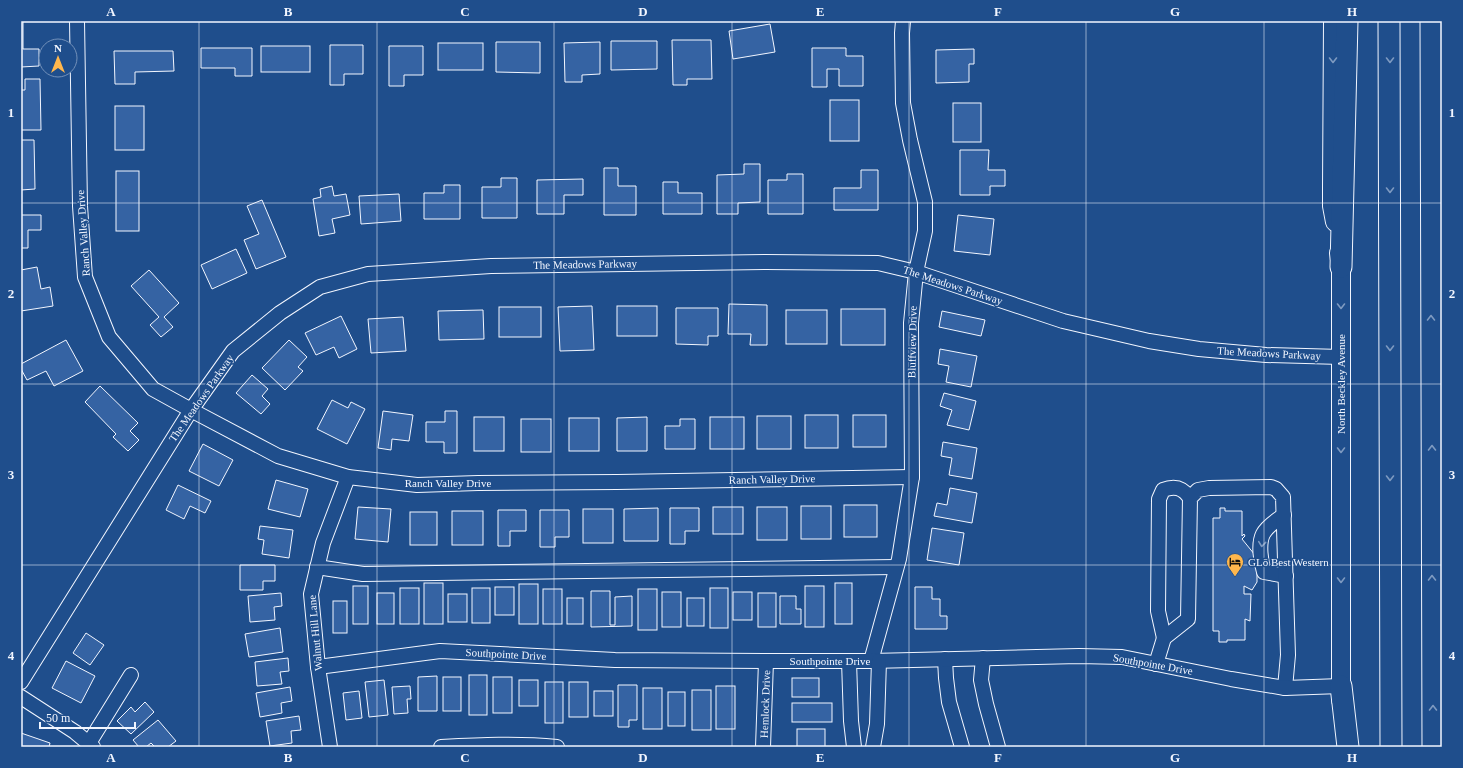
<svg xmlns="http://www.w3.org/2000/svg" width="1463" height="768" font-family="Georgia,serif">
<rect width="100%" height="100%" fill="#1f4e8c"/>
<!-- building -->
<g fill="#3563a3" stroke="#f2f6ff">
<polygon points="21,21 23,21 23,49 39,49 39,66 21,67"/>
<polygon points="770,24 775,52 733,59 729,31"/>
<polygon points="672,40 711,40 712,79 687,79 687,85 673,85"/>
<polygon points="611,41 657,41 657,69 611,70"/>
<polygon points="496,42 540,42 540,73 496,72"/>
<polygon points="600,42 600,74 582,75 582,82 565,82 564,43"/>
<rect x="438" y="43" width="45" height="27"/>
<polygon points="330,45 363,45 363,74 344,74 344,85 330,85"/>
<rect x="261" y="46" width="49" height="26"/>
<polygon points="389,46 423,46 423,75 404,75 404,86 389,86"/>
<polygon points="201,48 252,48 252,76 235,76 235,68 201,68"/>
<polygon points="812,48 846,48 846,56 863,56 863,86 839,86 839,69 827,69 827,87 812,87"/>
<polygon points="974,49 974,64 969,64 969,82 936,83 936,50"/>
<polygon points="114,51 173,51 174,71 135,72 135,84 115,84"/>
<polygon points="25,79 40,79 41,130 21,130 21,90 25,90"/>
<rect x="830" y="100" width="29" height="41"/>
<rect x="953" y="103" width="28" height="39"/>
<rect x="115" y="106" width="29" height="44"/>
<polygon points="21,140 34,140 35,189 21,190"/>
<polygon points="960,150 989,150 988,170 1005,170 1005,186 990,186 990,195 960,195"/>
<polygon points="744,164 760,164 760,202 738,203 738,214 717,214 717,175 744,174"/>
<polygon points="604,168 618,168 618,186 636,186 636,215 604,215"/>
<polygon points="861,170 878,170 878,210 834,210 834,188 861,188"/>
<rect x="116" y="171" width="23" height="60"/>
<polygon points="787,174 803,174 803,214 768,214 768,180 787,180"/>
<polygon points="501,178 517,178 517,218 482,218 482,187 501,187"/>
<polygon points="583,179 583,195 564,195 564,214 537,214 537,180"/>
<polygon points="663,182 678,182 678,193 702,193 702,214 663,214"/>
<polygon points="444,185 460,185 460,219 424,219 424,193 444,193"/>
<polygon points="332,186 334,196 346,194 350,215 332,219 335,233 319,236 313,199 321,197 320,189"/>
<polygon points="399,194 401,221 361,224 359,196"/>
<polygon points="262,200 286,257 256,269 244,240 259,234 247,206"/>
<polygon points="21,215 41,215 41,230 28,230 28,248 21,248"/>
<polygon points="958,215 994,219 990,255 954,251"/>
<polygon points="236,249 247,273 212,289 201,265"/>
<polygon points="37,267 41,289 50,287 53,306 21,311 21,270"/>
<polygon points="149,270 179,303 164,317 173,327 161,337 150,325 159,317 131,286"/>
<polygon points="729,304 767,305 767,345 750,345 751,334 728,334"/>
<polygon points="592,306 594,350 560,351 558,307"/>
<rect x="617" y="306" width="40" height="30"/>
<rect x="499" y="307" width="42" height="30"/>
<polygon points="676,308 718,308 718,336 708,336 708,345 676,344"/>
<rect x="841" y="309" width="44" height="36"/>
<polygon points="483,310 484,339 439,340 438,311"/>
<rect x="786" y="310" width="41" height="34"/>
<polygon points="942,311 985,320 981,336 939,327"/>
<polygon points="341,316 357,349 339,358 334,347 316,355 305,333"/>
<polygon points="403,317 406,351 371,353 368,319"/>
<polygon points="66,340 83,371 54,386 46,371 27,380 21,369 21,364"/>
<polygon points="289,340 307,357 298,367 303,371 285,390 262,368"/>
<polygon points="940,349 977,356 971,387 946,382 949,366 938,364"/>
<polygon points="252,375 268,389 262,396 270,404 261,414 236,393"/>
<polygon points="100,386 138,423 130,431 139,440 128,451 113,437 116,434 85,402"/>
<polygon points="944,393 976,401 969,430 947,425 952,410 940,406"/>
<polygon points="332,400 348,408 351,402 365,409 347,444 317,429"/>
<polygon points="383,411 413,415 409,441 392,439 391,450 378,448"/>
<polygon points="445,411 457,411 457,453 444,453 444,442 426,442 426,422 445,422"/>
<rect x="805" y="415" width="33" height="33"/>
<rect x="853" y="415" width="33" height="32"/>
<rect x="757" y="416" width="34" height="33"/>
<rect x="474" y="417" width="30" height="34"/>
<polygon points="647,417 647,451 617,451 617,418"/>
<rect x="710" y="417" width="34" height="32"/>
<rect x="569" y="418" width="30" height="33"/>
<rect x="521" y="419" width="30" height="33"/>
<polygon points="680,419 695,419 695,449 665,449 665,426 680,426"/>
<polygon points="943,442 977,448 972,479 949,475 952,458 941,456"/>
<polygon points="203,444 233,460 219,486 189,471"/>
<polygon points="276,480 308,489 300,517 268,509"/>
<polygon points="178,485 211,501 205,513 190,506 184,519 166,510"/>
<polygon points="950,488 977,493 972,523 934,516 937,503 947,505"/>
<rect x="844" y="505" width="33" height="32"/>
<rect x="801" y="506" width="30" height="33"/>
<polygon points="358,507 391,509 388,542 355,539"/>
<rect x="713" y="507" width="30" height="27"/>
<rect x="757" y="507" width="30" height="33"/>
<polygon points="658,508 658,541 624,541 624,509"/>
<polygon points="670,508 699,508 699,531 685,531 685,544 670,544"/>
<polygon points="1220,508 1225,508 1225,511 1242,511 1242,536 1244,534 1245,536 1242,539 1255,555 1257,563 1257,582 1252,590 1244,586 1244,594 1251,594 1250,621 1245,619 1245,640 1227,640 1227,642 1219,642 1219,631 1213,631 1213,518 1220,518"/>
<rect x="583" y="509" width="30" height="34"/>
<polygon points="498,510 526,510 526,531 510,531 510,546 498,546"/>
<polygon points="540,510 569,510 569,537 555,537 555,547 540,547"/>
<rect x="452" y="511" width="31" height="34"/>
<rect x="410" y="512" width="27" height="33"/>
<polygon points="260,526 293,530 289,558 262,554 264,540 258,539"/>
<polygon points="932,528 964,533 959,565 927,560"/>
<polygon points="240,565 275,565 275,581 263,581 263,590 240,590"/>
<rect x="424" y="583" width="19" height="41"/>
<rect x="835" y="583" width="17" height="41"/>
<rect x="519" y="584" width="19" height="40"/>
<rect x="353" y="586" width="15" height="38"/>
<rect x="805" y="586" width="19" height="41"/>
<rect x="495" y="587" width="19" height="28"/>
<polygon points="915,587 932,587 932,599 940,599 940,616 947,616 947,629 915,629"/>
<rect x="400" y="588" width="19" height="36"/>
<rect x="472" y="588" width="18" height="35"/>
<rect x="710" y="588" width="18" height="40"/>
<rect x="543" y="589" width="19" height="35"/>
<rect x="638" y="589" width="19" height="41"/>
<polygon points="591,591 610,591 610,625 615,625 615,597 632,596 632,626 591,627"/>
<rect x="662" y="592" width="19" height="35"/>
<rect x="733" y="592" width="19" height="28"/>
<polygon points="281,593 282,606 274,607 275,620 250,622 248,596"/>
<rect x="377" y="593" width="17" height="31"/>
<rect x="758" y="593" width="18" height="34"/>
<rect x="448" y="594" width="19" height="28"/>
<polygon points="780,596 796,596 796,609 801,609 801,624 780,624"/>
<rect x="567" y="598" width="16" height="26"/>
<rect x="687" y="598" width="17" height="28"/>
<rect x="333" y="601" width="14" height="32"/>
<polygon points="280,628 283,652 249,657 245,634"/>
<polygon points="86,633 104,645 90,665 73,653"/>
<polygon points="288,658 289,671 280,672 282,684 257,686 255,662"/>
<polygon points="66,661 95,676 81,703 52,688"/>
<rect x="469" y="675" width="18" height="40"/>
<polygon points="437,676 437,711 418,711 418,677"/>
<rect x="443" y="677" width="18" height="34"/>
<rect x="493" y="677" width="19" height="36"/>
<rect x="792" y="678" width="27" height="19"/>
<polygon points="384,680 388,715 369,717 365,682"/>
<rect x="519" y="680" width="19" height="26"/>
<rect x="545" y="682" width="18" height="41"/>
<rect x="569" y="682" width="19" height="35"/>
<polygon points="618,685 637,685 637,720 629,720 629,727 618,727"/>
<polygon points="410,686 411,699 407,699 408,713 394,714 392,687"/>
<rect x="716" y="686" width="19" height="43"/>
<polygon points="290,687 292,701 281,703 282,713 260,717 256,693"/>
<rect x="643" y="688" width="19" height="41"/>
<rect x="692" y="690" width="19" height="40"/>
<polygon points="359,691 362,718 346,720 343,693"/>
<rect x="594" y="691" width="19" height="25"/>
<rect x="668" y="692" width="17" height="34"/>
<polygon points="145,702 154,712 131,734 117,721 131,707 135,712"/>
<rect x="792" y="703" width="40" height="19"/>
<polygon points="299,716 301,730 291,731 292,743 270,746 266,721"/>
<polygon points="158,720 176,741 168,747 155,747 151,743 146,747 139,747 133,740"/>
<rect x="797" y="729" width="28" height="18"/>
<polygon points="21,733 50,743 49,747 21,747"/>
</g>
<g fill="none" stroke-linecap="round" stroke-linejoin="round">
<defs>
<g id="minor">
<polyline points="77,21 80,206 85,277 109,337 153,389 191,410 278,456 348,477 417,485 478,483 617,482 912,477"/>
<path d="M1284,515C1277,520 1267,526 1263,534C1258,544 1261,562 1264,572L1286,576"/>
<polyline points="317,567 363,574 896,567"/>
<path d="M1164,638L1158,611L1159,499L1163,490C1175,485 1183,488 1190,498"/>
<polyline points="983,658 981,680 986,704 998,747"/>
<polyline points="945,659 946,678 949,702 962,747"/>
<polyline points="849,661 851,721 854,747"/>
<polyline points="871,661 899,559 912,477 911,323 916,272 925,231 925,202 910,140 903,103 902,33 903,21"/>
<polyline points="1156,664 1164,638 1188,619 1190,498 1198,490 1209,488 1271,487 1276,489 1283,497 1288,655 1285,688"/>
<polyline points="318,667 440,651 615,660 766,661 871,661 1079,656 1122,657 1231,679 1285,688 1341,686"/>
<polyline points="21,682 191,410 233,351 280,313 320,287 368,274 491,266 766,262 878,263 916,272 1063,321 1149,341 1199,349 1266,355 1341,357"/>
<polyline points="21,697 75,732 93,747"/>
<polyline points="89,743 131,675"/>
<polyline points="330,747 318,667 311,594 323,543 348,477"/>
<path d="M441,747C479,745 518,743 557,747"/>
<polyline points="763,747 766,661"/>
<polyline points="873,747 877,724 879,661"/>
</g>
<g id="major">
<polyline points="1333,21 1332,187 1332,206 1335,222"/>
<polyline points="1339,253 1341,267 1341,700"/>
</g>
<g id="highway">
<polyline points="1389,21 1391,747"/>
<polyline points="1431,21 1433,747"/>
<polyline points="1341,267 1347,21"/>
<polyline points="1341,686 1348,747"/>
</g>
</defs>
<!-- minor casing -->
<use href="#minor" stroke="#f2f6ff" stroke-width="16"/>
<!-- major casing -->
<use href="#major" stroke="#f2f6ff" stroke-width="20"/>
<!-- highway casing -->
<use href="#highway" stroke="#f2f6ff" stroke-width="23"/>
<!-- minor -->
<use href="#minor" stroke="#1f4e8c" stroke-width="14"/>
<!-- major -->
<use href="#major" stroke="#1f4e8c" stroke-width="18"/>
<!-- highway -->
<use href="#highway" stroke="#1f4e8c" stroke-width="21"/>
</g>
<!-- one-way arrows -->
<defs><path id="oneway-chevron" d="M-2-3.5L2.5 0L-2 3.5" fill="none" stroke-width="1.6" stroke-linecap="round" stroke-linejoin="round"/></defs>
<g stroke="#7e9ac0">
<use href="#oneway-chevron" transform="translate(1333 60) rotate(90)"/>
<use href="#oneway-chevron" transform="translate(1390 60) rotate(90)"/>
<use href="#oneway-chevron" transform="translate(1390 190) rotate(90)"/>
<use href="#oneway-chevron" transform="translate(1341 306) rotate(90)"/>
<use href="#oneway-chevron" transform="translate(1431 318) rotate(-90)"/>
<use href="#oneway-chevron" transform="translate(1390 348) rotate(90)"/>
<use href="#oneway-chevron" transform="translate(1432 448) rotate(-90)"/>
<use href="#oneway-chevron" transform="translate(1341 450) rotate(90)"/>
<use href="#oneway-chevron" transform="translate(1390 478) rotate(90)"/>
<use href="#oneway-chevron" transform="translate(1262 544) rotate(96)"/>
<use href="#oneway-chevron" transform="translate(1432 578) rotate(-90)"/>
<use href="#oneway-chevron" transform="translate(1341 580) rotate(90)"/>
<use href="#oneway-chevron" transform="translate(1433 708) rotate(-90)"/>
</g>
<!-- grid -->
<path fill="none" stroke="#f2f6ff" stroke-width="1" stroke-opacity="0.55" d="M199,21V747M377,21V747M554,21V747M732,21V747M909,21V747M1086,21V747M1264,21V747M21,203H1442M21,384H1442M21,565H1442"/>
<!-- icons -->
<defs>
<symbol id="hotel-pin" viewBox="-11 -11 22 30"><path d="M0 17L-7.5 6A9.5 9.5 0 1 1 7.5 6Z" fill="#ffb74d" stroke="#1f4e8c"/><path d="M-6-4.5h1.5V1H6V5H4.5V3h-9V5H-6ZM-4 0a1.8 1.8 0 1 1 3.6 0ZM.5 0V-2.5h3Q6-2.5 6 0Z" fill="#111"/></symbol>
</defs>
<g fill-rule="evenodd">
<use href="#hotel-pin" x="1225" y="552" width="20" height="27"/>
</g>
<g text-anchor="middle" stroke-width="3" stroke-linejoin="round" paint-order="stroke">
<!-- street labels -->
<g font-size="11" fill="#f2f6ff" stroke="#1f4e8c">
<text transform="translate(83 233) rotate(-94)" y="4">Ranch Valley Drive</text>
<text transform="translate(585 264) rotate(-1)" y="4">The Meadows Parkway</text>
<text transform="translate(953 285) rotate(18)" y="4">The Meadows Parkway</text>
<text transform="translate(912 342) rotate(-89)" y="4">Bluffview Drive</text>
<text transform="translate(1269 353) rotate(3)" y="4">The Meadows Parkway</text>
<text transform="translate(1341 384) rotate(-90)" y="4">North Beckley Avenue</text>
<text transform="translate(201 398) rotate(-55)" y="4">The Meadows Parkway</text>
<text transform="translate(772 479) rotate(-1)" y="4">Ranch Valley Drive</text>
<text x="448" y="487">Ranch Valley Drive</text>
<text transform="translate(315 633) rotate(-95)" y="4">Walnut Hill Lane</text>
<text transform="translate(506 654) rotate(3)" y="4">Southpointe Drive</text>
<text x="830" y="665">Southpointe Drive</text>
<text transform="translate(1153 664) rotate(10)" y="4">Southpointe Drive</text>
<text transform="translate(765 704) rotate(-88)" y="4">Hemlock Drive</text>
</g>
<!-- poi labels -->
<g font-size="11" fill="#f2f6ff" stroke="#1f4e8c" text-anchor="start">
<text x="1248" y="566">GLō Best Western</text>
</g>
</g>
<!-- border -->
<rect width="1463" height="768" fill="none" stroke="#1f4e8c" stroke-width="44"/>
<!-- north arrow -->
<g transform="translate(58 58)"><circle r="19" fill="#1f4e8c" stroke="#7391ba"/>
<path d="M0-3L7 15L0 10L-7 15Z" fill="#ffb74d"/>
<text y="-6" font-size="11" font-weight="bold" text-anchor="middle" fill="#f2f6ff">N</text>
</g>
<!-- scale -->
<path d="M40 722v6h95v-6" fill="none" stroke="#f2f6ff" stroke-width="2"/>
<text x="46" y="722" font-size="12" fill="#f2f6ff" stroke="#1f4e8c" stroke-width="3" paint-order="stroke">50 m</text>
<rect x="22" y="22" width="1419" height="724" fill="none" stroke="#f2f6ff" stroke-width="1.5"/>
<g font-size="13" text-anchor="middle" font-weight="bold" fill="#f2f6ff">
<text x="111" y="16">A</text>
<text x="288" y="16">B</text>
<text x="465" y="16">C</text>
<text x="643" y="16">D</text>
<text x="820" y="16">E</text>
<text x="998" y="16">F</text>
<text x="1175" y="16">G</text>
<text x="1352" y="16">H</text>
<text x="11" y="117">1</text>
<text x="1452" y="117">1</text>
<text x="11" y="298">2</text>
<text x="1452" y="298">2</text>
<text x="11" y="479">3</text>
<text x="1452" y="479">3</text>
<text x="11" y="660">4</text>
<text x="1452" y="660">4</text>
<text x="111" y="762">A</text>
<text x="288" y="762">B</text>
<text x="465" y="762">C</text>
<text x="643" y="762">D</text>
<text x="820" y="762">E</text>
<text x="998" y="762">F</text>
<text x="1175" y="762">G</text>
<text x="1352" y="762">H</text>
</g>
</svg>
